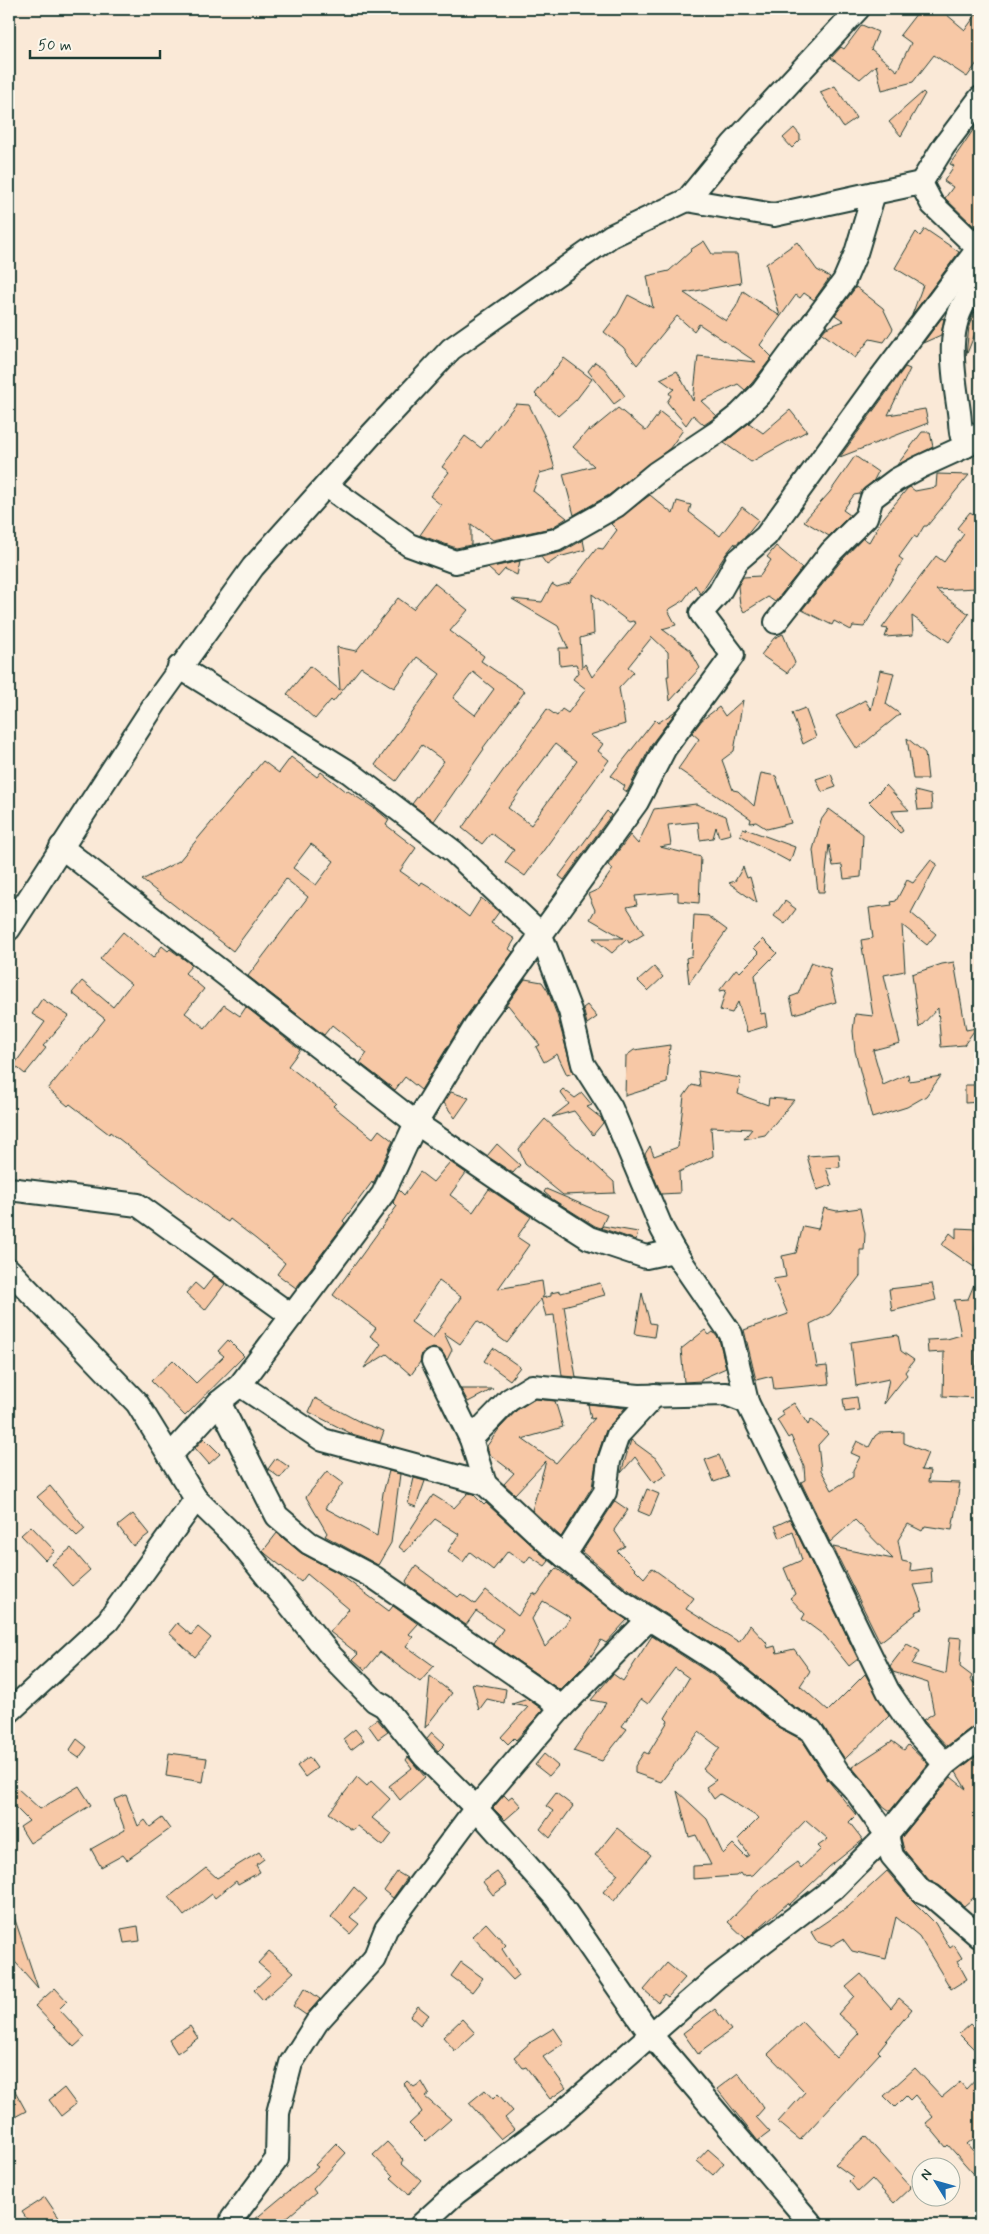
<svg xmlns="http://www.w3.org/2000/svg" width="989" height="2234" font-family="Mynerve,sans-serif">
<rect width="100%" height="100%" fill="#fae9d7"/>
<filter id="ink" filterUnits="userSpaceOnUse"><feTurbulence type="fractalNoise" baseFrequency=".02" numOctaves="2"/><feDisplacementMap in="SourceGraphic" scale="10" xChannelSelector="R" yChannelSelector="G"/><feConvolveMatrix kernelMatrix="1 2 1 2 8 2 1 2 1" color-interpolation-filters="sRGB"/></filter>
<g filter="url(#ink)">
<!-- building -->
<g fill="#f7c8a6" stroke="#1f3d34" fill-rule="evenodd">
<polygon points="920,9 940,9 965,30 980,9 980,59 967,77 934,55 913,82 882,90 876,65 860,79 831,58 841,47 844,49 862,25 878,32 871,49 897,71 911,43 900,35"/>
<polygon points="835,86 856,118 843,127 820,92"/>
<polygon points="923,92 925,94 901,136 889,122"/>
<polygon points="980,120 980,232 945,198 953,187 944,181 954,166 950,164"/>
<polygon points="794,128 800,135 800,140 792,148 783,138"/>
<polygon points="925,229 959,252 912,315 923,285 895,268 916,232 920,236"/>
<polygon points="704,241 712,254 737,254 741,283 684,293 726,321 736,307 743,291 780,316 766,264 797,242 817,270 830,277 814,300 804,293 800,298 796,295 760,345 772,357 752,383 745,390 738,384 701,401 717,416 704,425 693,415 686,425 667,402 671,396 669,393 674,389 660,379 677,371 693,401 698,356 756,362 699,324 694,331 677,316 637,365 623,347 604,332 618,314 628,295 653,308 647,276 669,271 691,251 690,250"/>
<polygon points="856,287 883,308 893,329 884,342 870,339 855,358 822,333 826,328 844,321 835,315"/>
<polygon points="974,312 980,315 980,321 966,356 969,326"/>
<polygon points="944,318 941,335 923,343 941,319"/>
<polygon points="564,358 592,379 576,400 558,416 535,394"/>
<polygon points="595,362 604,368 625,396 614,404 588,371"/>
<polygon points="905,367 910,369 888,415 925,409 928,423 840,457"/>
<polygon points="516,404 529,405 546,439 555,469 540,473 533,491 567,518 551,528 493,540 471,524 471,545 456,548 420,535 441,505 430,496 449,472 442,467 465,436 481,448"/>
<polygon points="618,408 646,431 660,412 683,430 670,448 609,495 574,515 563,474 594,466 573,447 589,429 590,431"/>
<polygon points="790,410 807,431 751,462 724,443 749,423 763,433"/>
<polygon points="922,432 930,432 933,447 897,465"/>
<polygon points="855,456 878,472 874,480 860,494 854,495 843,510 850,515 829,536 804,521 830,492"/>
<polygon points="937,474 969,475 927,526 924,526 917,538 914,536 899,557 903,560 864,627 853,626 851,630 834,621 832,625 802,610 841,561 863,538 869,542 881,521 907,489 910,487 915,491 936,487"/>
<path d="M650,495L673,514L677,501L691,505L689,512L720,536L742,507L759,520L746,536L735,545V543L726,554L700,594L695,585L683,601L668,610L676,625L662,629L690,650L700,668L670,701L667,676H669L668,652L652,637L628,667L634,672L619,688L625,724L590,735L603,744L598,751L609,760L525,876L505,862L514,850L491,833L482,844L462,828L547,709L557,716L562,709L568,713L586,689L573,679L579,671L576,664L560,666L559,648H568L558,626L512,599L542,602L552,584L557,587L570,583L597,548L603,549L617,530L611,524ZM592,594L629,622L633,621L636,623L592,677L585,664L582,668L580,638L594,634ZM555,744L577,761L531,825L508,808Z"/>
<polygon points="970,512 980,518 980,564 975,561 977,588 936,590 969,614 949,642 912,616 913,635 885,637 888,629 882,628 936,556 944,562 964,534 957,528"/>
<polygon points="583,540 585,550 559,557 547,565 541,557 562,552"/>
<polygon points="776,546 802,568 775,602 768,597 744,612 740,605 738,586 743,577 760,576 771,560 767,557"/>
<polygon points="520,561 517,575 505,569 498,577 488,568"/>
<path d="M434,583L468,610L450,631L484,656L481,661L525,691L483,748L484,749L434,821L412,804L444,761L422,745L396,781L375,765L440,674L417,657L394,688L361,667L333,702L331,700L315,719L287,694L310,666L340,690L337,647L356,651L398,598L413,609ZM473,672L494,689L475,715L453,698Z"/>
<polygon points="783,634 795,663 787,673 761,655 774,638"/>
<polygon points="880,670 894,673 886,704 900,714 857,749 836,716 865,700 871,710"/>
<polygon points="743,700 734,751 722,760 733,790 738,791 754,806 761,773 776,776 791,823 767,829 756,822 750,823 751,819 678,769 699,739 692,733 702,720 719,707 725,716"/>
<polygon points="805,708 816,737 803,744 792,713"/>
<polygon points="677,710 653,742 627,792 623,789 625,786 611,776 655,720 658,723"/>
<polygon points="907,738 925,753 928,779 913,779"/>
<path d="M291,757L317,777L321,772L346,792L348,791L378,811L389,820L386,825L416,848L400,871L420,885L422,882L432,888L469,917L481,898L499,912L491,923L515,939L509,949L513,952L467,1015L421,1090L405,1077L395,1090L360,1063L367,1053L348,1038L332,1025L324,1035L248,976L308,897L286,879L233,951L142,880L179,861L263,761L279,773ZM311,844L334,861L316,885L293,868Z"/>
<polygon points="831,774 836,787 822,792 816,779"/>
<polygon points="886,785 909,810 892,811 903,831 900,833 869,802"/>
<polygon points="915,791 931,795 932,809 918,810"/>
<polygon points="696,804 726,816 731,834 719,837 716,827 713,838 700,840 698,822 668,825 671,845 660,847 701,857 699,903 678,901 678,892 635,896 637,905 627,907 644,934 629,943 627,939 612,953 593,938 623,938 590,919 595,910 588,894 599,889 613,869 608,865 630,835 638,844 654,809"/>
<polygon points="829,809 863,834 861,877 844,879 842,865 833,866 829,845 824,892 818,892 813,850 821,820"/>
<polygon points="607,811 611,815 564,880 559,876"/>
<polygon points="743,828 795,847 790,862 740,835"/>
<polygon points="931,860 937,864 911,913 936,934 927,945 902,925 905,971 884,975 900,1043 873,1050 883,1085 908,1074 909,1081 941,1076 926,1096 907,1107 872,1118 855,1051 853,1031 855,1014 873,1016 861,940 873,938 869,908 892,905 891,902 896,901 907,880 913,883"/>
<polygon points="743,867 747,878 750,877 757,903 729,883 735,881"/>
<polygon points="785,901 796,909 785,924 774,916"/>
<polygon points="694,915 708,916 727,930 689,983 686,958 692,956"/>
<polygon points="123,932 153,958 162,946 168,951 170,949 192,965 185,973 204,989 185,1013 205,1028 224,1005 240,1016 246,1007 300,1050 288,1066 336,1103 333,1106 373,1138 379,1130 393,1141 373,1184 372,1182 343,1221 345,1223 296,1288 277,1274 285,1263 256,1239 230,1219 228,1222 220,1217 110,1132 109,1134 70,1104 68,1106 48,1089 105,1019 72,993 82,981 113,1007 131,984 100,959"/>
<polygon points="763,939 777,953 755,975 761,1014 765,1013 767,1026 747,1032 738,1002 732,1013 720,1010 726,990 719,991 736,969 740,972 759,953 754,948"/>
<polygon points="811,962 831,969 829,974 836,1002 794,1014 790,997 798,994"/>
<polygon points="954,962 966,1030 976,1028 964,1045 941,1047 938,1008 919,1028 912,974 942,964"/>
<polygon points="654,967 663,977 648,991 638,981"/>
<polygon points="525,979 542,982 548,991 557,1015 573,1073 567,1075 557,1054 544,1062 536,1047 540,1045 508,1005 503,1010"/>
<polygon points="42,999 69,1016 43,1046 46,1048 25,1074 14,1065 45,1022 32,1014"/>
<polygon points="587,1005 597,1017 587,1024 583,1008"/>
<polygon points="670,1045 667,1083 625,1096 626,1056 634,1050"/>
<polygon points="698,1071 741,1078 738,1094 768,1105 769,1098 794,1100 765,1135 744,1139 752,1129 711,1127 713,1156 679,1172 680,1193 661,1194 645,1154 650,1146 654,1156 678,1147 684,1096 692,1085 700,1087"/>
<polygon points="965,1085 980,1085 980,1102 965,1103"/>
<polygon points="563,1089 575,1098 582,1093 592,1105 587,1107 601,1118 603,1123 593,1135 574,1111 552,1117 569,1104 560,1092"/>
<polygon points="451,1092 469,1098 455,1118 444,1103"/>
<polygon points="545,1119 614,1182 615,1193 563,1195 525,1164 519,1149"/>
<polygon points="497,1144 520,1165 513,1173 487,1156"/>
<polygon points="839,1154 840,1167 826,1168 832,1185 817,1190 807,1156"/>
<path d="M450,1162L466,1173L450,1195L473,1212L489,1189L531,1217L517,1237L529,1245L498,1289L542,1281L544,1295L542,1298L551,1296V1293L560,1291L561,1293L600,1283L605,1295L564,1306L576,1377L562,1376L554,1315L546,1316L541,1299L507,1343L477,1321L460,1344L444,1333L452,1350L447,1360L441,1350L433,1348L422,1353L420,1362L411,1375L387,1354L364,1368L381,1344L370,1336L376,1328L333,1295L397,1206L393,1202L399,1190L404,1195L420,1172L433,1182ZM439,1281L461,1297L433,1338L411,1322Z"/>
<polygon points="546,1189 607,1215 601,1228 603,1226 638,1232 636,1240 595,1226 552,1199 544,1192"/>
<polygon points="824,1208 837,1211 860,1208 865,1234 864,1250 860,1250 860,1276 830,1314 810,1324 817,1367 827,1366 829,1384 774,1389 772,1376 756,1380 744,1330 788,1314 773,1279 786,1277 782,1256 796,1253 803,1226 818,1229"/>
<polygon points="956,1228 977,1229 975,1250 980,1253 980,1258 974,1267 942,1245 950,1233 956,1238"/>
<polygon points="980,1270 980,1335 975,1336 976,1398 943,1396 944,1352 928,1353 927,1340 947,1339 961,1335 954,1300 968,1299"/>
<polygon points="214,1276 225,1284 205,1310 186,1293 195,1283 203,1290"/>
<polygon points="932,1284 936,1300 892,1311 889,1289"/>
<polygon points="642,1293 650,1323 656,1324 654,1337 635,1334"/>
<polygon points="705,1330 709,1335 713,1332 719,1339 726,1368 701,1379 701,1381 684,1382 681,1349"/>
<polygon points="898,1335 901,1351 914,1360 905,1372 907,1375 884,1404 889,1379 856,1386 851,1342"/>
<polygon points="228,1340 244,1356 185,1416 151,1381 173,1360 196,1383 224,1356 218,1351"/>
<polygon points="493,1348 520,1367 510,1380 484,1361"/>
<polygon points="461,1389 493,1389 468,1402"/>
<polygon points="857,1397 859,1410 845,1412 843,1399"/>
<polygon points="315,1398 362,1423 384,1431 380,1442 352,1434 309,1412"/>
<polygon points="535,1399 555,1401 563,1427 522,1439 556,1463 595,1418 591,1419 588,1404 625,1408 606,1430 597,1457 592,1487 561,1537 532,1510 546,1461 515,1494 504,1484 514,1473 489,1454 487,1446 499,1429 517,1410"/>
<polygon points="794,1403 808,1425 811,1419 828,1434 818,1445 821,1470 832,1490 853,1477 853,1470 860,1457 851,1453 857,1441 869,1447 875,1436 879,1433 904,1432 904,1443 928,1453 921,1470 930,1471 928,1482 960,1483 952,1530 925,1526 922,1531 908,1524 898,1540 902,1561 911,1563 910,1571 931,1568 932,1583 914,1585 923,1609 915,1612 916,1614 880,1642 833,1547 893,1559 855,1520 830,1542 801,1482 805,1480 804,1466 791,1436 788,1438 777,1420 784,1415 781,1411"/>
<polygon points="204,1438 220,1454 209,1464 195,1448"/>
<polygon points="631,1440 657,1459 667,1474 654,1483 635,1457 621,1473"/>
<polygon points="719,1455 728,1477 714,1482 705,1460"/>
<polygon points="276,1458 289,1467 280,1478 268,1469"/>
<polygon points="327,1471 343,1483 325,1508 377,1536 383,1493 389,1471 400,1474 391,1543 378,1565 325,1536 327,1533 306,1497"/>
<polygon points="414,1478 425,1481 416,1507 408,1504"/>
<polygon points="50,1486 85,1529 77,1536 37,1497"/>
<polygon points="647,1489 659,1494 650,1516 638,1511"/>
<polygon points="468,1493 473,1494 484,1505 486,1503 549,1561 545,1566 530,1556 525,1563 508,1551 493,1570 470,1552 463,1562 448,1551 459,1534 435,1519 405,1552 399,1547 433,1495 454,1508"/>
<polygon points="615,1501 628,1510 614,1530 625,1546 617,1551 644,1578 652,1568 694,1598 686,1609 739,1642 750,1625 766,1642 768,1648 775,1646 777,1653 794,1649 810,1671 800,1686 828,1711 865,1674 889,1716 845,1759 817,1719 793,1706 729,1654 627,1589 582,1552"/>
<polygon points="133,1514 149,1534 133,1546 118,1526"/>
<polygon points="790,1519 858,1659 849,1666 825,1636 802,1619 805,1614 790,1598 795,1594 784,1568 802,1560 793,1532 780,1538 775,1526"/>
<polygon points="31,1526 55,1551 45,1560 21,1535"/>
<polygon points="277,1533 301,1553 338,1573 389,1611 393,1606 418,1624 409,1634 413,1637 406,1646 434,1666 420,1682 380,1652 365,1670 353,1659 358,1654 330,1632 349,1609 307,1574 301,1582 266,1554 263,1551"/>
<polygon points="71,1548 90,1570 72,1586 52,1564"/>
<path d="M416,1566L458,1597L461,1594L475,1604L486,1590L518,1616L533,1593L537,1595L556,1568L627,1620L606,1643L601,1640L587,1663L560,1690L493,1644L503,1629L476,1611L466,1625L408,1585L406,1581ZM543,1601L571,1618L545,1647L532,1619Z"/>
<polygon points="177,1623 191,1635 198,1627 211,1638 195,1657 169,1633"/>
<polygon points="652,1636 714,1676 778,1727 802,1740 827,1779 856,1815 849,1822 863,1840 829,1867 789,1905 788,1903 746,1939 728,1922 761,1888 797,1862 801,1868 821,1849 818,1846 828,1839 806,1820 753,1875 742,1876 740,1873 736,1876 693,1879 693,1866 711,1865 696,1835 689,1837 677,1791 707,1819 723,1854 733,1844 746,1857 749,1855 738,1839 759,1818 720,1794 714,1799 706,1787 716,1780 703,1769 720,1748 699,1732 661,1782 635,1773 635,1766 644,1752 648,1754 668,1721 665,1718 689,1678 675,1668 648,1704 641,1699 622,1726 627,1729 602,1761 573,1751 606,1703 591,1700 613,1674 623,1681"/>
<polygon points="950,1637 962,1638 960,1667 972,1676 970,1680 980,1687 980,1724 972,1727 947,1746 923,1720 934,1713 928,1683 893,1672 890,1666 907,1644 920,1651 912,1664 946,1674"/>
<polygon points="430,1676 452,1693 425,1728"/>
<polygon points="472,1683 506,1689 504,1703 487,1699 479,1710"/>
<polygon points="528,1699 543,1710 516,1740 514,1738 508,1744 501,1737 528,1707 512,1704"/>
<polygon points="377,1719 388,1732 378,1739 368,1725"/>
<polygon points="355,1729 364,1740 351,1750 343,1739"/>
<polygon points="432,1732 445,1744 438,1751 427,1738"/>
<polygon points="77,1739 87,1747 79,1758 69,1751"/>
<polygon points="892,1741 904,1750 908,1745 928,1764 890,1811 882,1805 852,1767"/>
<polygon points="169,1753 207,1758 203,1782 166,1776"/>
<polygon points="980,1753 980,1892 964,1906 940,1886 929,1880 904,1850 901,1838 951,1777 966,1789 956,1772"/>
<polygon points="544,1754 558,1766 549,1776 535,1765"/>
<polygon points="309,1757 317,1768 305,1777 297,1766"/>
<polygon points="408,1757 425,1777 400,1800 389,1786 412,1768 406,1760"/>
<polygon points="357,1777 367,1786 371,1781 390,1799 372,1818 392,1834 383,1846 358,1826 352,1830 329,1813"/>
<polygon points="79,1786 91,1805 30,1843 20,1827 29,1821 9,1801 9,1796 17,1788 40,1809"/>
<polygon points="556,1793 573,1806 550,1838 540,1829 553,1811 546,1806"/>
<polygon points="126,1795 138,1826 145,1820 150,1827 162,1818 170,1829 127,1860 123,1855 101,1867 91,1849 125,1830 114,1800"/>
<polygon points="504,1795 508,1799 512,1796 521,1806 505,1820 493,1808"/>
<polygon points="617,1828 651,1855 614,1901 603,1892 618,1874 595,1855"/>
<polygon points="259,1852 264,1859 256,1865 260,1872 238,1884 236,1881 215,1898 212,1894 184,1916 169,1897 206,1868 217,1878"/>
<polygon points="887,1871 911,1899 935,1923 950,1948 954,1945 962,1958 957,1961 967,1979 951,1989 919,1936 896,1917 886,1959 852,1951 843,1939 831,1946 817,1942 811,1932 848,1907"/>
<polygon points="397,1872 407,1878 393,1898 384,1891"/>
<polygon points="497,1872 507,1885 493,1895 483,1882"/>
<polygon points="354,1887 367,1899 350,1917 359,1924 350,1934 331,1917"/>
<polygon points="9,1908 11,1908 38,1988 9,1955"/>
<polygon points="486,1923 506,1945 502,1949 519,1975 513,1980 472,1936"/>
<polygon points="138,1926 140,1941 124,1943 121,1929"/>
<polygon points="269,1951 294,1972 263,2000 254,1990 271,1974 258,1963"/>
<polygon points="461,1962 483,1978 472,1992 451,1976"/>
<polygon points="667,1963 685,1978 668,1997 664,1994 658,2002 644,1990"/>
<polygon points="861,1974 891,2008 899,1998 912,2009 878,2051 880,2053 800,2140 778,2122 805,2092 768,2054 802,2022 836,2058 859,2033 838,2014 854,1996 846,1987"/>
<polygon points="55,1988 67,2001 59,2009 85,2037 74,2047 35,2006"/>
<polygon points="305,1988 320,1999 306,2015 293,2006"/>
<polygon points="418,2006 429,2015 420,2025 410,2016"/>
<polygon points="715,2009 731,2030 698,2054 683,2033"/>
<polygon points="462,2019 475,2033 455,2051 443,2037"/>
<polygon points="980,2021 980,2055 959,2034 970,2024 974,2028"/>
<polygon points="190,2026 198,2038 177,2053 169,2040"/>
<polygon points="554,2028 564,2043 543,2057 566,2088 550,2099 526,2067 523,2068 514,2057 531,2042"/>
<polygon points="915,2068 942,2097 960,2082 966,2089 980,2074 980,2133 967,2144 980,2159 980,2181 948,2145 946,2147 926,2123 933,2117 915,2095 910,2100 906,2096 895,2107 884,2096"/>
<polygon points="738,2073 764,2108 756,2117 770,2132 758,2141 717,2089"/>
<polygon points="9,2080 26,2111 9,2120"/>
<polygon points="407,2081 414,2087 422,2082 429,2094 425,2097 451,2119 426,2141 409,2124 422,2112 404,2084"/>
<polygon points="64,2088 76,2104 61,2116 49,2100"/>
<polygon points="485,2090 493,2099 498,2094 513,2111 505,2118 514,2129 501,2139 469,2103"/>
<polygon points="865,2136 911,2187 894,2203 872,2179 858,2192 849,2181 853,2177 835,2164"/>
<polygon points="387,2142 404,2160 402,2163 421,2180 409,2194 391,2178 393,2176 373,2155"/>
<polygon points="336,2143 346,2153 313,2189 316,2193 278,2225 248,2225 318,2167 315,2165"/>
<polygon points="708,2149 724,2163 713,2175 697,2161"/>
<polygon points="45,2197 64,2225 31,2225 22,2212"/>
</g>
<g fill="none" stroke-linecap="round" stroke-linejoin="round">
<defs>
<g id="minor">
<polyline points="921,183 944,146 980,98"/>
<polyline points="874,193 921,183 932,204 980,250"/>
<path d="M973,259L968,270L969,296C944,328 954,375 959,412C961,426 959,434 966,446L968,440L980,433"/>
<polyline points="327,486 409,545 455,562 556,540 616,506 656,473 716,433 740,414 762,392 844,281 856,253 874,193 774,215 687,200"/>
<polyline points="776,622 831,552 866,517 872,498 896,480 920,467 966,446"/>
<polyline points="179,667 349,772 454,852 540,933 570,1011 583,1064 611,1108 662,1229 674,1251 731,1334 747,1402 888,1691 915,1731 945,1764"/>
<polyline points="61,847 416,1123 517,1192 589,1238 646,1257 674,1251"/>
<polyline points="9,929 158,699 253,567 371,435 451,349 611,236 687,200 733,144 858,9"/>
<polyline points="9,1189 138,1205 292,1316"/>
<polyline points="9,1270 137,1403 196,1499 235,1537 331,1656 375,1701 384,1706 424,1756 476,1808 556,1898 651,2035 812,2225"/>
<polyline points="433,1361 471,1439 485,1484"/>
<polyline points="240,1385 323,1440 485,1484 548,1543 619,1600 694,1647 722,1665 786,1717 811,1730 838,1772 855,1790 887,1835 892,1856 908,1875 921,1891 932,1896 980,1937"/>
<polyline points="219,1402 277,1516 309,1543 375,1578 562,1707"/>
<polyline points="471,1439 509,1400 532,1386 639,1396 726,1394 747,1402"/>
<polyline points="170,1456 219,1402 240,1385 383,1194 416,1123 478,1022 637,802 665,748 733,655 701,613 719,593 737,561 766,536 879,380 980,246"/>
<polyline points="564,1556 605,1492 609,1461 618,1435 655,1395"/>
<polyline points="9,1712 108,1621 196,1499"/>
<polyline points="232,2225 232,2219 277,2159 278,2113 291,2063 317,2022 374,1959 386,1929 476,1808 562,1707 648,1620"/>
<polyline points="421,2225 456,2193 552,2121 717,1977 834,1888 887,1835 945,1764 980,1737"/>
</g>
</defs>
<!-- minor casing -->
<use href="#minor" stroke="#1f3d34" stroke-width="26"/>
<!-- minor -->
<use href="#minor" stroke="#fbf7ec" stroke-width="22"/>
</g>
</g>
<!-- margin -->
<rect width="989" height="2234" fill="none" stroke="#fbf7ec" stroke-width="30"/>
<rect x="15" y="15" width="959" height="2204" fill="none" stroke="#1f3d34" stroke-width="2" filter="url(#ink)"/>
<!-- north arrow -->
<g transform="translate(936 2182) rotate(307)"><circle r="24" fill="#fbf7ec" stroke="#a3ada2"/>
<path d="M0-4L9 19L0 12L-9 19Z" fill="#1f6fb2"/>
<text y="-8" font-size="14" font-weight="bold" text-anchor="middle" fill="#1f3d34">N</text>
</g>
<!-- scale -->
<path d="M30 50v8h130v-8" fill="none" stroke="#1f3d34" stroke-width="2.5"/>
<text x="38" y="50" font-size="15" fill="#1f3d34" stroke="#fbf7ec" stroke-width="4" paint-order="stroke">50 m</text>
</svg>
